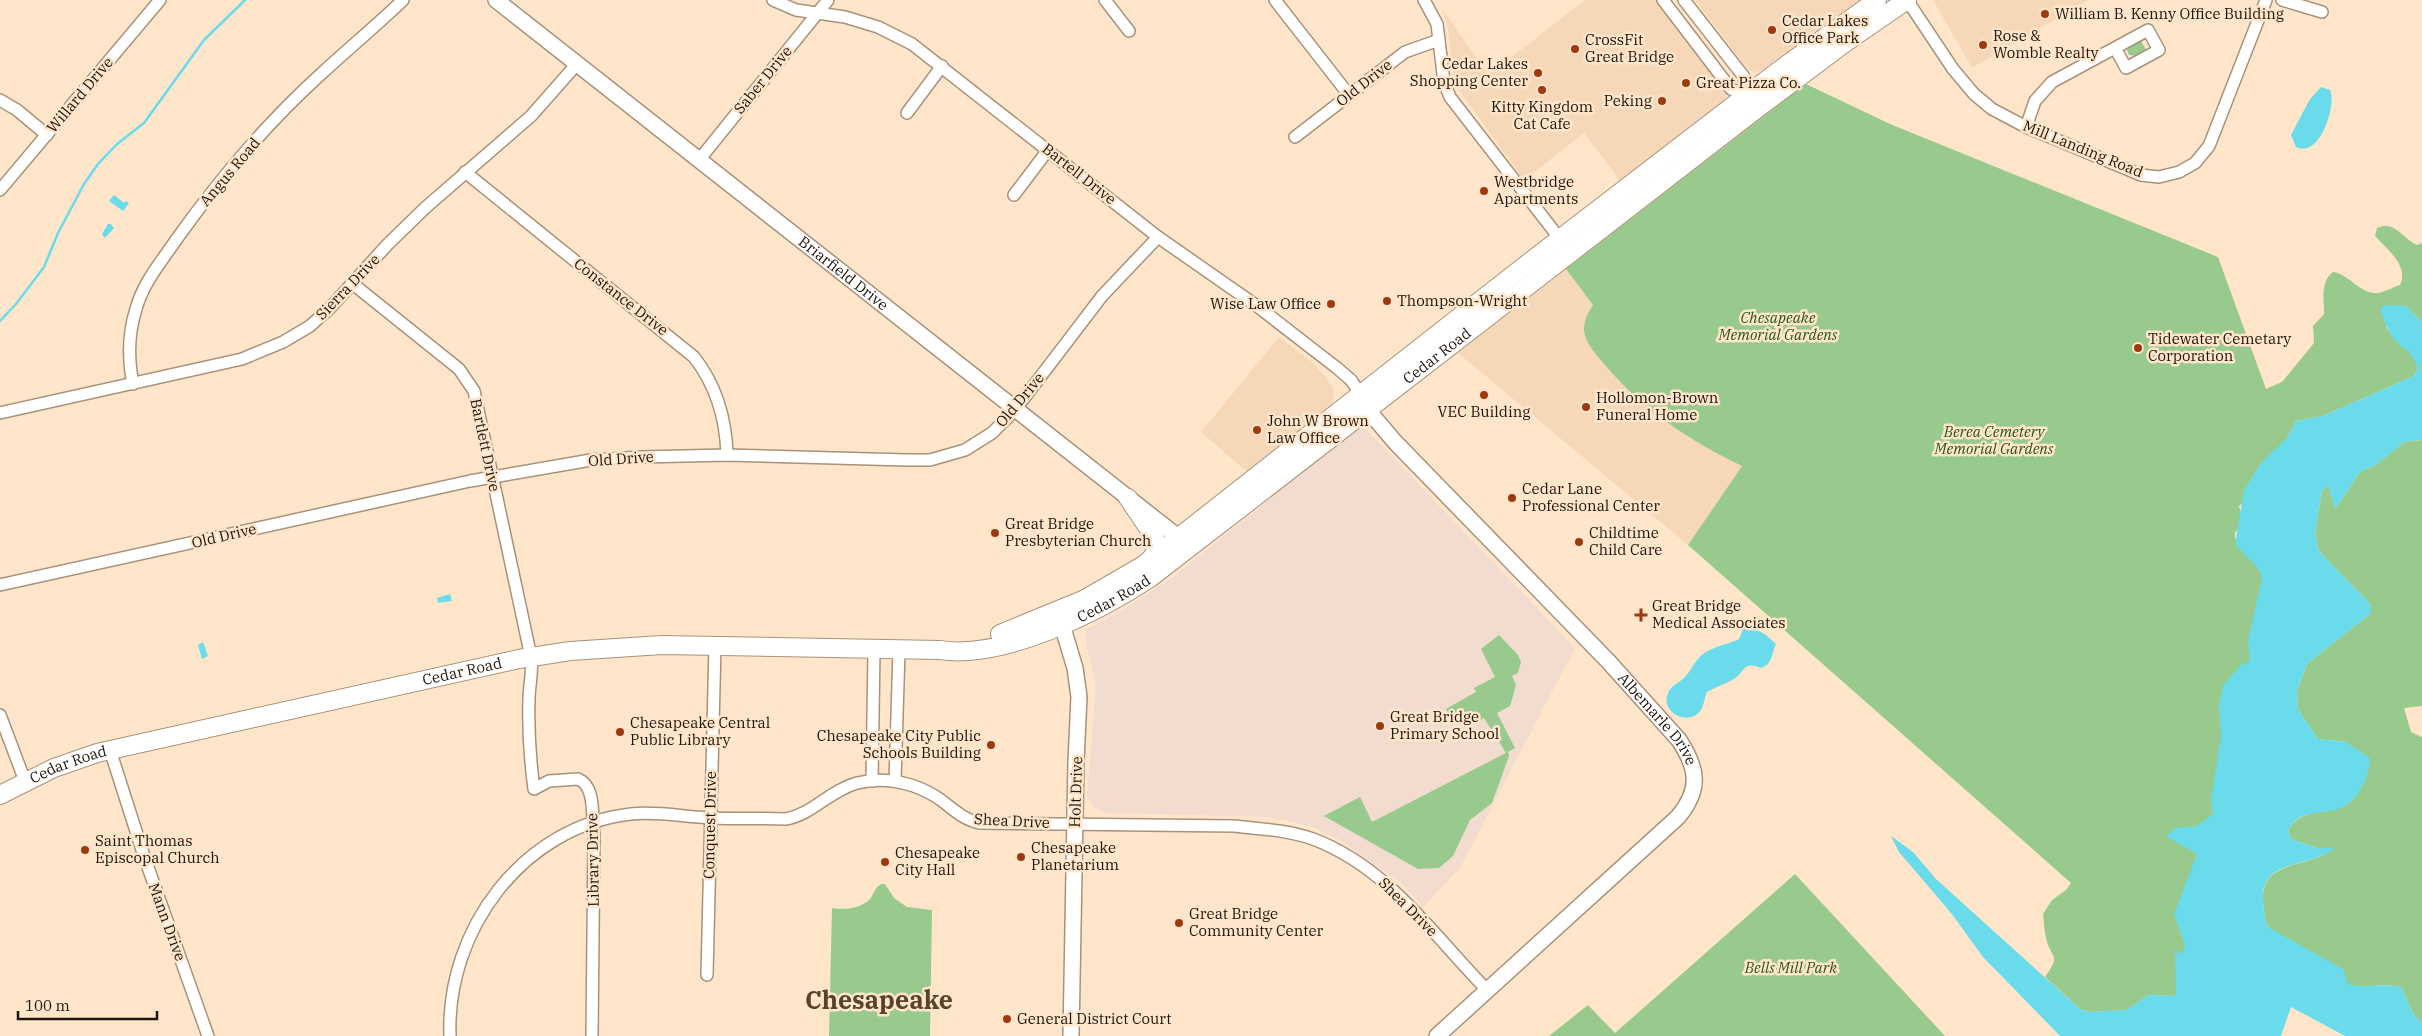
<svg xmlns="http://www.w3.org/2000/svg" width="2422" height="1036" font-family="'IBM Plex Serif',serif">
<rect width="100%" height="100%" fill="#ffe6cb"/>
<!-- built -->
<g fill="#f6d8b8">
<polygon points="1585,0 1656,0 1723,89 1726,96 1723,105 1622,183 1584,133 1524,180 1459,90 1455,81 1447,23 1441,7 1488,75"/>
<polygon points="1695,0 1859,0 1759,72 1750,71 1746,67"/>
<polygon points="1933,0 2088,0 1972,68"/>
<polygon points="1566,269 1593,305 1589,311 1587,339 1589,345 1613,374 1633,395 1686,436 1742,466 1688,545 1458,353"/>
<polygon points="1279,337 1311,361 1327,379 1334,390 1332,405 1247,472 1201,432"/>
</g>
<!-- education -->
<polygon fill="#f2dccf" points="1357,428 1367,430 1575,648 1460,868 1423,907 1401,883 1338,839 1312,827 1270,817 1105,813 1094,808 1087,796 1096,686 1085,638 1087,629 1124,609 1173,577"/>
<!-- green -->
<g fill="#98c98d">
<polygon points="2141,41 2146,50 2136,56 2129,55 2127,50 2130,46"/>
<path d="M1806,84L1890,124L2218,257L2266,389L2282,382L2314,343L2313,326L2324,314C2324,299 2320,282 2333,272C2349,274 2359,293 2376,293C2383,293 2393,287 2400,285C2409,266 2388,250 2375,236L2377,228C2395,220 2403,239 2417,245L2422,243V322L2406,306L2386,327L2397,342L2412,352L2418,368L2414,376L2323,416L2296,421L2288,437L2247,499L2239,506L2243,522L2235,533C2234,554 2256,560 2270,570L2189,936L2187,965L2176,956V996L2149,995L2126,1010L2089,1012L2080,1009L2045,977C2062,953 2051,960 2046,938C2044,930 2044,922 2043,914L2052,900L2066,890L2071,883L1688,545L1742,466C1690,441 1643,410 1605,365C1597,355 1585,344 1584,330C1584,321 1588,312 1593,305L1566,269Z"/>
<path d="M2422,440V706L2404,708L2411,732L2422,737V1023L2413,1014L2402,988C2384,981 2365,990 2347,984L2268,927C2264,918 2264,910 2263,901C2261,857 2312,869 2334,848H2317L2291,839L2288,830C2298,811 2324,811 2343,807L2346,742L2318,739L2298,709L2297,691L2307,664L2371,613V605L2319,551L2315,533L2322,491L2328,484L2335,509L2360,472L2376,465L2404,442Z"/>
<polygon points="1499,635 1518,655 1521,662 1518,673 1512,676 1516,685 1510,706 1497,713 1515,748 1508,752 1509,756 1492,803 1470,820 1453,856 1439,868 1418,869 1324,816 1360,797 1372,822 1506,753 1484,718 1466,728 1460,717 1451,721 1446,709 1476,692 1474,688 1495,677 1481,649"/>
<polygon points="1795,874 1945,1036 1549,1036 1588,1005 1615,1033"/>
<path d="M881,884H885L894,898L907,907L932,910L930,1036H829L832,908C843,910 859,909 869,900C874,895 874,888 881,884Z"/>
</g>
<!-- water -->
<g fill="#69dbea">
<path d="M2321,87L2330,90C2337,104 2320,159 2296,147L2291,135L2310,99Z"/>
<polygon points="114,195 124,203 126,201 129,203 123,211 109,201"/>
<polygon points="108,224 111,224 114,228 105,238 102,234"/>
<path d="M2385,305L2406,306L2422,322V440L2404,442L2376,465L2360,472L2335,509L2328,485L2322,491L2315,533L2319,551L2371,605V613L2307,664L2297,691L2298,709L2318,739L2346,742L2370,758C2370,775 2359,799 2343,807C2324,817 2301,806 2288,830L2291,839L2317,848H2335C2313,868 2261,857 2263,900C2264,910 2264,918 2268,927L2343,969L2348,984C2366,990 2385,981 2402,988L2413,1014L2422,1023V1036H2345L2291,1007L2281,1036H2060L1983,957L1951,913L1899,852L1891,836L1913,852L1936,879L2080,1009L2089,1012L2126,1010L2149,995L2176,996L2175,949L2182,955L2185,945L2174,914L2197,854L2166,836L2176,828L2197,826L2213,814L2211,799L2221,737L2219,706L2223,685L2241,665L2250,661L2248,640L2262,578L2259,570L2235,544L2244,490L2261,463L2288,437L2296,421L2323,416L2414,376L2418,368C2410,348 2408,354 2396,341C2388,332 2384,321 2380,309Z"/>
<polygon points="450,594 452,601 438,603 437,598"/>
<path d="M1750,626L1766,635L1776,644C1771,654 1773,664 1761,668C1742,660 1745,673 1734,679C1725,684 1716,687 1707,692C1703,700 1705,709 1696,715C1681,724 1661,709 1668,693C1671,685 1679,683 1684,678C1691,671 1695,660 1703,654C1714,646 1727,645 1739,639L1744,627Z"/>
<polygon points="203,642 208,656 202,659 198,645"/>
</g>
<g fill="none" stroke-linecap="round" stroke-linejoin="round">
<!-- stream -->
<polyline stroke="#69dbea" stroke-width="2.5" points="0,321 16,304 44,267 58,233 84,184 98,164 117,144 144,123 204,40 245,0"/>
<defs>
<g id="street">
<polyline points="773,0 796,10 845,17 878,27 912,44 1158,237 1257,306 1337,368 1351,380 1361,395"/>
<polyline points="1105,0 1129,31"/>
<polyline points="1275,0 1349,95"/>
<polyline points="1424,0 1437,24 1444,82 1450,97 1560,239 1561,246"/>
<polyline points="1663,0 1731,89 1747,95"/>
<polyline points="1684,0 1744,77 1747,95"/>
<polyline points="1907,0 1953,69 1974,94 1992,109 2026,127 2141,175 2159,177 2179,172 2195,163 2209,146 2266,0"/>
<polyline points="2282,0 2322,12"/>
<polyline points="0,100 17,110 47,135"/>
<polyline points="907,113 942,66"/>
<polyline points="2026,127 2035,101 2052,82 2148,30 2159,50 2126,68 2115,48"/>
<polyline points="1295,137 1405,52 1439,40"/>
<polyline points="699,160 828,0"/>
<path d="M465,172L694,357C716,385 726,419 727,455"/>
<polyline points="0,190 160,0"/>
<polyline points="1014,195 1048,150"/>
<path d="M353,284L459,369L474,391L531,657C533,675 529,684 529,700C528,729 530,759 534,789L549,781L578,779C597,787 591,818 594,835L592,1036"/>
<path d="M133,384C128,359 128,334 136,309C143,283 161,262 176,240C218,181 267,123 321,74C348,49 376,26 403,0"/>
<polyline points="0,413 242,359 283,342 310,326 330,308 387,245 425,208 531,116 576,65"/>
<polyline points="0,585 470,481 591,460 641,457 727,455 906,460 930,460 965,450 992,433 1015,410 1102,296 1158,237"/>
<polyline points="0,715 25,781"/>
<polyline points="110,750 144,856 208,1036"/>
<polyline points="872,781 874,650"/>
<polyline points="895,781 899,650"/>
<polyline points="707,975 715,645"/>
<path d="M450,1036C446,930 523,826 631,814C658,811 684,817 711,818C736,819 761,818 786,819C813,814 829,791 857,783C886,776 917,783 941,800C954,810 964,820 980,823L1234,826C1260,829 1288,830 1313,839C1388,867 1434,936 1488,991"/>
</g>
<g id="secondary">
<path id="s1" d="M496,0L1178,537L1181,547"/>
<path id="s2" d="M1363,400L1367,409L1395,442L1608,661L1679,740C1698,769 1701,789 1678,817L1437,1036"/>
<polyline points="1059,615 1075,668 1079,697 1076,761 1071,1036"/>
</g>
<g id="primary">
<polyline points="1128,498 1155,538 1156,551 1151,559"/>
<polyline points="1000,634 1085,599 1142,566 1509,278 1781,69 1877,0"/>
<path id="s3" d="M0,795L54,768L97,753L519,659L570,651L662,645L940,650C1002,660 1099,612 1150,578L1758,108L1846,42L1907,0"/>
</g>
</defs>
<!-- street casing -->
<use href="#street" stroke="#a89279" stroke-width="14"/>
<!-- secondary casing -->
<use href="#secondary" stroke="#a89279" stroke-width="18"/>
<!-- primary casing -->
<use href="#primary" stroke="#a89279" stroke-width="20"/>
<!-- street -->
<use href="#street" stroke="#fff" stroke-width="11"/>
<!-- secondary -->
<use href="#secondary" stroke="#fff" stroke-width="15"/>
<!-- primary -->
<use href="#primary" stroke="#fff" stroke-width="18"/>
</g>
<!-- markers -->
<g fill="#9e390d" stroke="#ffe6cb" stroke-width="2">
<circle cx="2045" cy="14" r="5"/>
<circle cx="1772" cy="30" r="5"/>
<circle cx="1983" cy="45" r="5"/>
<circle cx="1575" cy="49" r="5"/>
<circle cx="1538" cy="73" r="5"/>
<circle cx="1686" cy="83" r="5"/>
<circle cx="1542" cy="90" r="5"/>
<circle cx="1662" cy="101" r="5"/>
<circle cx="1484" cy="191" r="5"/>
<circle cx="1387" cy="301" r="5"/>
<circle cx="1331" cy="304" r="5"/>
<circle cx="2138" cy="348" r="5"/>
<circle cx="1484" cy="395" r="5"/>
<circle cx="1586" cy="407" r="5"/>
<circle cx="1257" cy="430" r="5"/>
<circle cx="1512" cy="498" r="5"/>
<circle cx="995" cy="533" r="5"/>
<circle cx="1579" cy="542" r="5"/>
<path d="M1638.5 607.5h5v5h5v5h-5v5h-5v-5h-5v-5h5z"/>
<circle cx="1380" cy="726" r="5"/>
<circle cx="620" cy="732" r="5"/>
<circle cx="991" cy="745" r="5"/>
<circle cx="85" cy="850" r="5"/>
<circle cx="1021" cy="857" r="5"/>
<circle cx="885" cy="862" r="5"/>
<circle cx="1179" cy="923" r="5"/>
<circle cx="1007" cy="1019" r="5"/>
</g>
<g text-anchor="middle" stroke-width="5" stroke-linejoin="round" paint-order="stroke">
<!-- poi labels -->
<g font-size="15" fill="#1d140b" stroke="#ffe6cb" text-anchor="start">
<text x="2055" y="19">William B. Kenny Office Building</text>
<text x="1782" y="26">Cedar Lakes<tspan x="1782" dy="17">Office Park</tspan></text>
<text x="1993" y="41">Rose &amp;<tspan x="1993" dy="17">Womble Realty</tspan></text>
<text x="1585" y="45">CrossFit<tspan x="1585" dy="17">Great Bridge</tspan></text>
<text x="1528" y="69" text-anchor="end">Cedar Lakes<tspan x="1528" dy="17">Shopping Center</tspan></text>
<text x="1696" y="88">Great Pizza Co.</text>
<text x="1652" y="106" text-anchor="end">Peking</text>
<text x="1542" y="112" text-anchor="middle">Kitty Kingdom<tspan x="1542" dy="17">Cat Cafe</tspan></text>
<text x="1494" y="187">Westbridge<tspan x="1494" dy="17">Apartments</tspan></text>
<text x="1397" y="306">Thompson-Wright</text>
<text x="1321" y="309" text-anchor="end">Wise Law Office</text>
<text x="2148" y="344">Tidewater Cemetary<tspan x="2148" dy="17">Corporation</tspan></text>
<text x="1596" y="403">Hollomon-Brown<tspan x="1596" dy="17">Funeral Home</tspan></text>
<text x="1484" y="417" text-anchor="middle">VEC Building</text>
<text x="1267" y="426">John W Brown<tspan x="1267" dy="17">Law Office</tspan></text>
<text x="1522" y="494">Cedar Lane<tspan x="1522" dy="17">Professional Center</tspan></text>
<text x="1005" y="529">Great Bridge<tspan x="1005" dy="17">Presbyterian Church</tspan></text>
<text x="1589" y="538">Childtime<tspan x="1589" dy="17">Child Care</tspan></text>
<text x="1652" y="611">Great Bridge<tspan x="1652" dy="17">Medical Associates</tspan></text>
<text x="1390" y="722">Great Bridge<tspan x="1390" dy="17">Primary School</tspan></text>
<text x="630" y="728">Chesapeake Central<tspan x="630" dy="17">Public Library</tspan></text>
<text x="981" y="741" text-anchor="end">Chesapeake City Public<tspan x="981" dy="17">Schools Building</tspan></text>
<text x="95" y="846">Saint Thomas<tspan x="95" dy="17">Episcopal Church</tspan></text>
<text x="1031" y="853">Chesapeake<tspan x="1031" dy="17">Planetarium</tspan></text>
<text x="895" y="858">Chesapeake<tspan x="895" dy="17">City Hall</tspan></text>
<text x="1189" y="919">Great Bridge<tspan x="1189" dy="17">Community Center</tspan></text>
<text x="1017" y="1024">General District Court</text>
</g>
<!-- street labels -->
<g font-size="15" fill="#1d140b" stroke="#ffe6cb">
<text transform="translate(763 80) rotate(-51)" y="5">Saber Drive</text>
<text transform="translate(1364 83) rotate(-38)" y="5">Old Drive</text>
<text transform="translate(80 95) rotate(-50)" y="5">Willard Drive</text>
<text transform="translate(2083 149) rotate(22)" y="5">Mill Landing Road</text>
<text transform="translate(230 172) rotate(-50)" y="5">Angus Road</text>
<text transform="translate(1079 174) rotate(38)" y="5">Bartell Drive</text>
<text dy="5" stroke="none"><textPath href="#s1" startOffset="442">Briarfield Drive</textPath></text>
<text transform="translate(348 287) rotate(-46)" y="5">Sierra Drive</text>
<text transform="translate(621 297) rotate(38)" y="5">Constance Drive</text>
<text dy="5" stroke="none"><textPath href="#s3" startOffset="1549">Cedar Road</textPath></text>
<text transform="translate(1020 400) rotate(-50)" y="5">Old Drive</text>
<text transform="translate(485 445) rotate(78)" y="5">Bartlett Drive</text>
<text transform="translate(621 459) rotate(-4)" y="5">Old Drive</text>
<text transform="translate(224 536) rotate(-13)" y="5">Old Drive</text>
<text dy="5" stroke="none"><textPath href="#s3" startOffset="1144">Cedar Road</textPath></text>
<text dy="5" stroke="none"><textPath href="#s3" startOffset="480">Cedar Road</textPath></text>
<text dy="5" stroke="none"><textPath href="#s2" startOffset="435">Albemarle Drive</textPath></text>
<text dy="5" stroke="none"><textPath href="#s3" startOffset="75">Cedar Road</textPath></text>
<text transform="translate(1076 792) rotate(-88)" y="5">Holt Drive</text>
<text transform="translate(1012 821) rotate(3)" y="5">Shea Drive</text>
<text transform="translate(710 825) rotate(-89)" y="5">Conquest Drive</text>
<text transform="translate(593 860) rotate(-91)" y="5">Library Drive</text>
<text transform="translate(1408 907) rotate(45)" y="5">Shea Drive</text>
<text transform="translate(167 922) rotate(70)" y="5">Mann Drive</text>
</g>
<!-- park labels -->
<g font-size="15" font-style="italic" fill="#255718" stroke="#ffe6cb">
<text x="1778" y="323">Chesapeake<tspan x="1778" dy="17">Memorial Gardens</tspan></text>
<text x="1994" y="437">Berea Cemetery<tspan x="1994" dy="17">Memorial Gardens</tspan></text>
<text x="1791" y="973">Bells Mill Park</text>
</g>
<!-- town labels -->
<g font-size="25" font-weight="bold" fill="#58442d" stroke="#ffe6cb">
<text x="879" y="1009">Chesapeake</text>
</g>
</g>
<!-- scale -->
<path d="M18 1011v8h139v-8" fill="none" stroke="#1d140b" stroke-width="2.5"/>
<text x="25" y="1011" font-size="15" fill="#1d140b" stroke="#ffe6cb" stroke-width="4" paint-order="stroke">100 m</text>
</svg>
